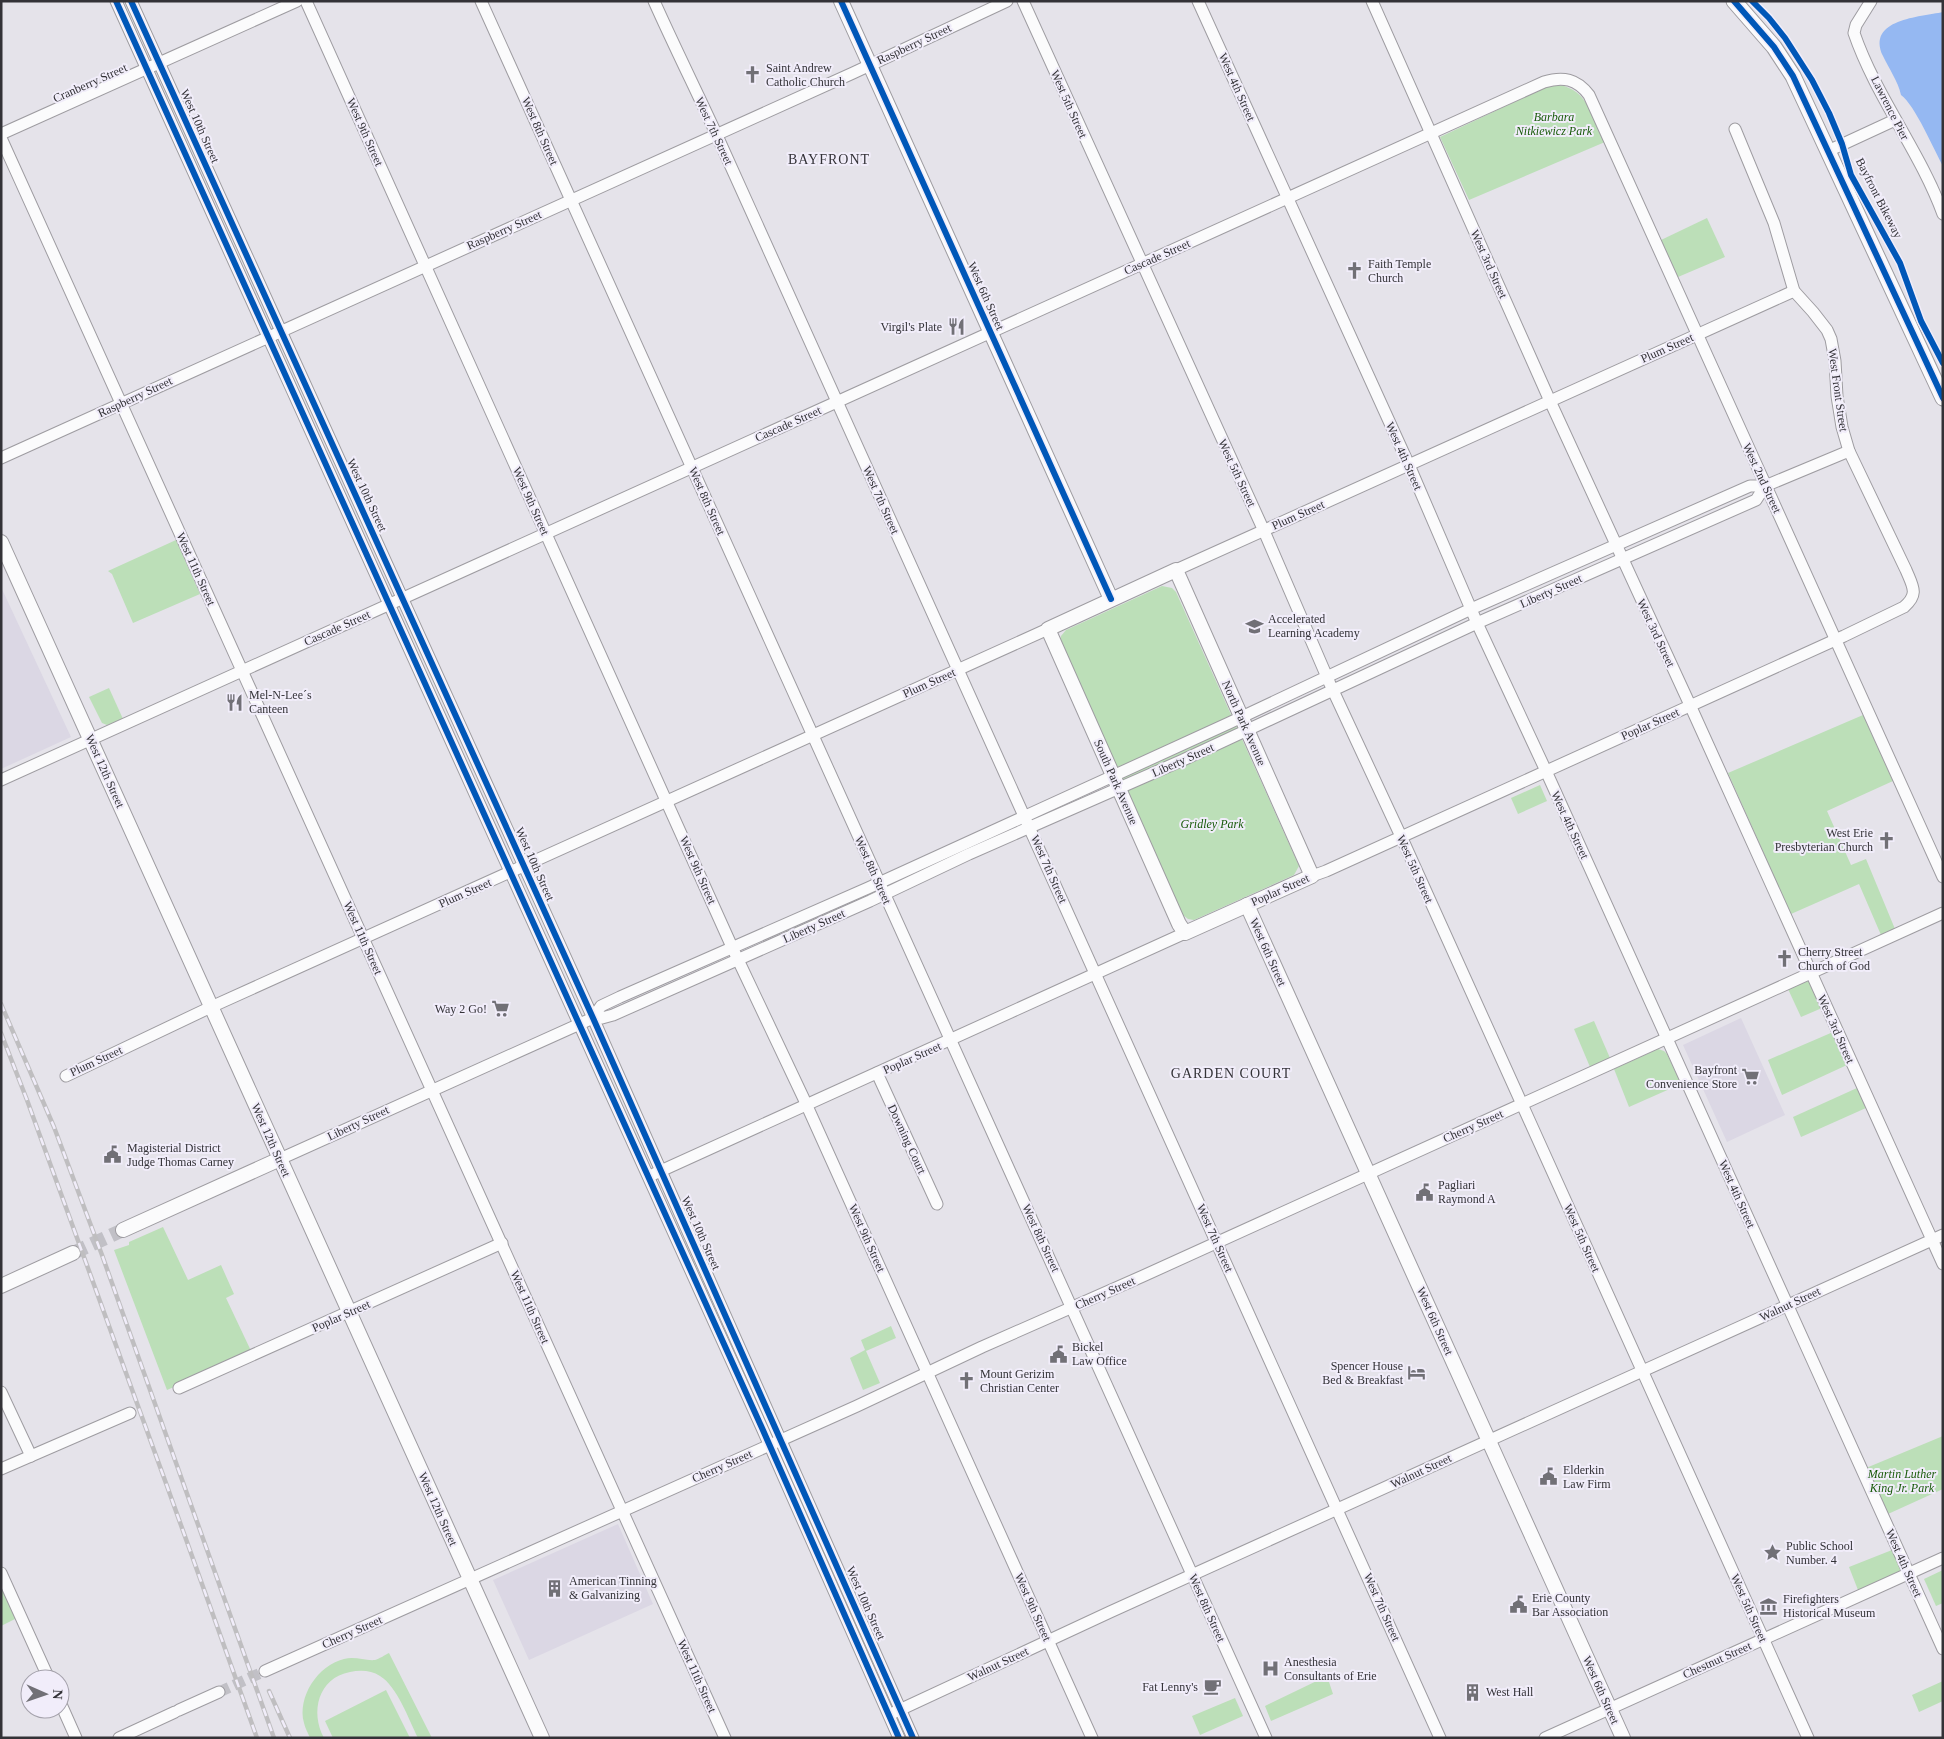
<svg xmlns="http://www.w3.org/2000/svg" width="1944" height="1739" font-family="Georgia,serif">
<rect width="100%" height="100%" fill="#e5e3ea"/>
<!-- built -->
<g fill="#dbd7e4">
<polygon points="1,587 71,737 1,769"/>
<polygon points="1741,1018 1785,1115 1727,1142 1683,1045"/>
<polygon points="618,1524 653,1604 529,1660 493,1580"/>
</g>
<!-- green -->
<g fill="#bcdfb8">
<path d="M1559,85C1587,89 1594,119 1605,142L1469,200L1440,137L1548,86Z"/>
<polygon points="1707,218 1725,257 1678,277 1661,240"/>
<polygon points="176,540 200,594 133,623 112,574 108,571"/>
<polygon points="1162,586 1172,588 1176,592 1299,866 1294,875 1194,920 1188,919 1183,915 1060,642 1061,636 1066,630"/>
<polygon points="109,688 123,719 107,725 102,723 89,697"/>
<polygon points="1863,715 1893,781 1827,811 1851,865 1866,859 1895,929 1881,935 1859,884 1791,914 1728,773"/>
<polygon points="1540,785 1547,801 1518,814 1511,798"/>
<polygon points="1807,981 1810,982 1822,1008 1801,1017 1788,989"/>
<polygon points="1594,1021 1610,1058 1590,1067 1574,1029"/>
<polygon points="1833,1032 1847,1065 1782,1095 1768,1060"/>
<polygon points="1658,1049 1664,1051 1667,1054 1681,1084 1629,1107 1614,1069"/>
<polygon points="1857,1088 1866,1108 1801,1137 1793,1117"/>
<polygon points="163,1227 188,1280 221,1265 234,1294 226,1298 252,1353 167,1390 114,1250 129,1245 129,1242"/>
<polygon points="891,1326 896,1338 866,1351 880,1383 863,1390 850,1358 865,1350 861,1340"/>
<polygon points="1943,1436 1943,1489 1888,1514 1866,1468"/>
<polygon points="1892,1550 1901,1571 1858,1590 1849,1567"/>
<polygon points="1943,1570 1943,1603 1936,1606 1924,1579"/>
<polygon points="1,1573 21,1616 1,1626"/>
<path d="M389,1653L432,1738H418C409,1720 397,1686 380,1676C371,1670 360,1670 350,1672C318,1678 310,1712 324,1738H310C308,1733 305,1728 304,1723C297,1697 318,1665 344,1659C355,1656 365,1661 375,1660C379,1659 385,1655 389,1653Z"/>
<polygon points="1327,1676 1333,1694 1271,1721 1265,1706"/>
<polygon points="1943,1681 1943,1701 1919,1712 1912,1695"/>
<polygon points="386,1690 410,1738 333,1738 325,1721"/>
<polygon points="1235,1698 1243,1716 1200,1735 1192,1716"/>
</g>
<!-- water -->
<path fill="#95b8f2" d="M1943,12V166C1934,150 1915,105 1901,95C1898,81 1889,69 1883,56C1866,19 1920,17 1943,12Z"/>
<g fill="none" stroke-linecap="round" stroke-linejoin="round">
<!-- minor-tunnel -->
<polyline stroke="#c1c0c6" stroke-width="11" stroke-dasharray="11 5.5" stroke-linecap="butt" points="219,1692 265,1671"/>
<!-- major-tunnel -->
<polyline stroke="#c1c0c6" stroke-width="14" stroke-dasharray="14 7" stroke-linecap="butt" points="73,1253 123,1230"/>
<defs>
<g id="minor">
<polyline points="116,1 762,1428 899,1738"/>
<polyline points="131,1 593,1018 913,1738"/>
<polyline points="306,1 732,947 803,1097 1092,1738"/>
<polyline points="481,1 1266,1738"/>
<path d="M654,1C675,48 698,94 719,140C959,673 1201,1205 1440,1738"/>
<polyline points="1023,1 1264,531 1330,684 1405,845 1808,1738"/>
<polyline points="1198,1 1409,465 1477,623 1546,771 1943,1649"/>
<polyline points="1372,1 1550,401 1690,705 1943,1264"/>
<path d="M1871,1L1856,25L1854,33C1876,97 1920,151 1943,214"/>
<polyline points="1,134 297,1"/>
<polyline points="1,138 725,1738"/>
<polyline points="1828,151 1895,120"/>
<polyline points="1,458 853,73 1007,1"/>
<polyline points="1176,570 1794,291"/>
<path d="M1,780L1544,82C1563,76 1577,79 1589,95L1943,877"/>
<path d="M1312,876L1326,871L1844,636L1904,607C1919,594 1913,587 1906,570L1849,451L1842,427L1837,396L1835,361L1831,339L1827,330L1813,312L1794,291L1774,223L1735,129"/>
<polyline points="593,1018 601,1006 620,997 868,888 1229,723 1471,609 1750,486 1765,486 1849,451"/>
<polyline points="877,1073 937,1204"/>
<polyline points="66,1076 211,1007 1048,629"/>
<polyline points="280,1159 593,1018 602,1018 613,1015 870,901 969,854 1183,760 1477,623 1756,500 1765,486"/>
<polyline points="654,1174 1185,933"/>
<polyline points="179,1388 502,1243"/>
<polyline points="1,1392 31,1456"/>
<polyline points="1,1469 130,1413"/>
<polyline points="1,1573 49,1679"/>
<polyline points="265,1671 857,1406 982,1347 1143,1276 1943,913"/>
<polyline points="60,1702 76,1738"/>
<polyline points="179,1710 219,1692"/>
<polyline points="893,1713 1110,1612 1943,1235"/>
<polyline points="119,1738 175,1712"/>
<polyline points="1545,1738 1943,1558"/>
</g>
<g id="major">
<polyline points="841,1 1111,599"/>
<polyline points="1,542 542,1738"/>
<polygon points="1176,570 1312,876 1185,933 1179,924 1048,629"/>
<polyline points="1247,905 1623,1738"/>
<polyline points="123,1230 280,1159"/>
<polyline points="1,1286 73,1253"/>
</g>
<polyline id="highway" points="1734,1 1774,47 1793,76 1943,398"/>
</defs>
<!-- minor casing -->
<use href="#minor" stroke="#9e9ca1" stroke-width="13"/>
<!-- major casing -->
<use href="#major" stroke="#9e9ca1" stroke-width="16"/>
<!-- highway casing -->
<use href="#highway" stroke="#9e9ca1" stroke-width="17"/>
<!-- minor -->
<use href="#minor" stroke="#fbfbfc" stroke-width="11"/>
<!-- major -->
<use href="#major" stroke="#fbfbfc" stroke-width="14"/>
<!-- highway -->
<use href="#highway" stroke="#fbfbfc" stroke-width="15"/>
<defs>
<g id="rail">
<polyline points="1,1004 54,1127 102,1255 274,1738"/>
<polyline points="1,1033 27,1100 167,1486 257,1738"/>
<polyline points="269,1691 290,1738"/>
</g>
</defs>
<!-- rail casing -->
<use href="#rail" stroke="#bfbec0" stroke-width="4.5"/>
<!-- rail -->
<use href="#rail" stroke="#f1edfa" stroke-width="2.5" stroke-dasharray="8" stroke-linecap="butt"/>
<defs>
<g id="cycleway">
<polyline points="116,1 762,1428 899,1738"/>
<polyline points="131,1 593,1018 913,1738"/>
<polyline points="841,1 1111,599"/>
<polyline points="1734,1 1774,47 1793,76 1943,398"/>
<polyline points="1752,1 1769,18 1785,38 1812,80 1829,113 1842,144 1851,175 1900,263 1921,321 1943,363"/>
</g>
</defs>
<!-- cycleway casing -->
<use href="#cycleway" stroke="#f1edfa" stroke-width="9"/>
<!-- cycleway -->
<use href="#cycleway" stroke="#0057b8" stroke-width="6"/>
</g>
<!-- icons -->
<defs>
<symbol id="church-bare" viewBox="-9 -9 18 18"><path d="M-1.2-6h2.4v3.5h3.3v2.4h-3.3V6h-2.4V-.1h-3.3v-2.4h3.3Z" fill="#717076" stroke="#f1edfa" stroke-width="2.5" paint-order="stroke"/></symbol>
<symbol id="restaurant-bare" viewBox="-9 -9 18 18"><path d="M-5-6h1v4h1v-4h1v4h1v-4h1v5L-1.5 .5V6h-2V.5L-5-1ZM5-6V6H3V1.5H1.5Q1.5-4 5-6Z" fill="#717076" stroke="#f1edfa" stroke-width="2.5" paint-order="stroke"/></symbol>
<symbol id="school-bare" viewBox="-9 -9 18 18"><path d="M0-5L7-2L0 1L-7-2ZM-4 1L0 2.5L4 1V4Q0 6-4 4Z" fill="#717076" stroke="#f1edfa" stroke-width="2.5" paint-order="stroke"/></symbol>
<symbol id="supermarket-bare" viewBox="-9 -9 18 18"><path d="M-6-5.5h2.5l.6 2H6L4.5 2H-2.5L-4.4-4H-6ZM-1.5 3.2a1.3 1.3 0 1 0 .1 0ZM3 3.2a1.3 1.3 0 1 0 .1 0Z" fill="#717076" stroke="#f1edfa" stroke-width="2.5" paint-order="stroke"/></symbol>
<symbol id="civic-bare" viewBox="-9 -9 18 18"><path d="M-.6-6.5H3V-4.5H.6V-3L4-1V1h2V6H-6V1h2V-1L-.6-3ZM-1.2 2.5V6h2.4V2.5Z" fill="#717076" stroke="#f1edfa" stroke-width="2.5" paint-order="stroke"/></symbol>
<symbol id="hotel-bare" viewBox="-9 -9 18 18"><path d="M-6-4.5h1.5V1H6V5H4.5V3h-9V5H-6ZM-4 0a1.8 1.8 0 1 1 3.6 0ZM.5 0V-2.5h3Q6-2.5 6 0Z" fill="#717076" stroke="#f1edfa" stroke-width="2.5" paint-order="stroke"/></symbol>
<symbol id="sight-bare" viewBox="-9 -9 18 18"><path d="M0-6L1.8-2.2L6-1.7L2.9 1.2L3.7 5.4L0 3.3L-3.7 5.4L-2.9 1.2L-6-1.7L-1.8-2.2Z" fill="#717076" stroke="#f1edfa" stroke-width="2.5" paint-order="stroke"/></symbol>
<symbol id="building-bare" viewBox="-9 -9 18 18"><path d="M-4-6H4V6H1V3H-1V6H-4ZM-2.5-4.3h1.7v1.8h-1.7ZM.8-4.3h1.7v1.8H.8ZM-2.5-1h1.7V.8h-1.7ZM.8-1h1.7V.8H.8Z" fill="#717076" stroke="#f1edfa" stroke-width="2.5" paint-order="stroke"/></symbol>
<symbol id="museum-bare" viewBox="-9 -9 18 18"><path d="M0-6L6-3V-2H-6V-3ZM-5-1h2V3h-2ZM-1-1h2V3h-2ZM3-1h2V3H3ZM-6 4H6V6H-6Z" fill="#717076" stroke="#f1edfa" stroke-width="2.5" paint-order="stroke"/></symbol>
<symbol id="hospital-bare" viewBox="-9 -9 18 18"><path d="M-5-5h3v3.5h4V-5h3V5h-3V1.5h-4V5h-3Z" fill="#717076" stroke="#f1edfa" stroke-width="2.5" paint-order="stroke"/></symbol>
<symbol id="cafe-bare" viewBox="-9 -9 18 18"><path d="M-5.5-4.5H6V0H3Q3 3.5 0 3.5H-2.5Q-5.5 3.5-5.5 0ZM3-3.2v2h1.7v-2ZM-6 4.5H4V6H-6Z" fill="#717076" stroke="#f1edfa" stroke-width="2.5" paint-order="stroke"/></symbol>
</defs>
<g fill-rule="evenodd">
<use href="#church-bare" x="740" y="62" width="25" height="25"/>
<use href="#church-bare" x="1342" y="258" width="25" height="25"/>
<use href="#restaurant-bare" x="944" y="314" width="25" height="25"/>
<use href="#school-bare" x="1242" y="614" width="25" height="25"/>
<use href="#restaurant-bare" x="222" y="690" width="25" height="25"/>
<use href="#church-bare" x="1874" y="828" width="25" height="25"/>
<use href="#church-bare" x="1772" y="946" width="25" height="25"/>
<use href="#supermarket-bare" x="488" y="996" width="25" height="25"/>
<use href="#supermarket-bare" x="1738" y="1064" width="25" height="25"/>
<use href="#civic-bare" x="100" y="1142" width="25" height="25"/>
<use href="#civic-bare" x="1412" y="1180" width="25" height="25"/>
<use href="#civic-bare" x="1046" y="1342" width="25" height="25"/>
<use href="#hotel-bare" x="1404" y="1360" width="25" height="25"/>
<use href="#church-bare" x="954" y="1368" width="25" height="25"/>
<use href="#civic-bare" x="1536" y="1464" width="25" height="25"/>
<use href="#sight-bare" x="1760" y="1540" width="25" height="25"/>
<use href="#building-bare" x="542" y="1576" width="25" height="25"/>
<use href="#civic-bare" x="1506" y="1592" width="25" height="25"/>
<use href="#museum-bare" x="1756" y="1594" width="25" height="25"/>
<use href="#hospital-bare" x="1258" y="1656" width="25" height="25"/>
<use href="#cafe-bare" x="1200" y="1674" width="25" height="25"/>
<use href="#building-bare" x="1460" y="1680" width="25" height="25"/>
</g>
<g text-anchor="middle" stroke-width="4" stroke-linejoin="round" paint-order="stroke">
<!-- street labels -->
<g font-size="12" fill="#333237" stroke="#f1edfa">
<text transform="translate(914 44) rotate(-25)" y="4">Raspberry Street</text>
<text transform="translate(90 83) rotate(-24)" y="4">Cranberry Street</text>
<text transform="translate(1237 87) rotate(66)" y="4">West 4th Street</text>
<text transform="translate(1069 104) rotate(66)" y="4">West 5th Street</text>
<text transform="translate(1890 108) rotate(63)" y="4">Lawrence Pier</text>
<text transform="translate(200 126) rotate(66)" y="4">West 10th Street</text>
<text transform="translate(540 131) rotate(66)" y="4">West 8th Street</text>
<text transform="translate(714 131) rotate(65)" y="4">West 7th Street</text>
<text transform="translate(365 132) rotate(66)" y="4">West 9th Street</text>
<text transform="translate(1879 198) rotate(63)" y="4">Bayfront Bikeway</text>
<text transform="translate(504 230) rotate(-24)" y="4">Raspberry Street</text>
<text transform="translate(1157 257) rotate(-24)" y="4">Cascade Street</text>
<text transform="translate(1489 264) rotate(66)" y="4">West 3rd Street</text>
<text transform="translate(986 296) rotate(66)" y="4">West 6th Street</text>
<text transform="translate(1667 348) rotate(-24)" y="4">Plum Street</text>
<text transform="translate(1838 390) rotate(82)" y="4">West Front Street</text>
<text transform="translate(135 397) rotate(-25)" y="4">Raspberry Street</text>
<text transform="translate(788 424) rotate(-24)" y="4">Cascade Street</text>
<text transform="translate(1404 456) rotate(66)" y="4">West 4th Street</text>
<text transform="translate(1237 473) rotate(65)" y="4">West 5th Street</text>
<text transform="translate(1762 478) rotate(65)" y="4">West 2nd Street</text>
<text transform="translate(367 495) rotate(65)" y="4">West 10th Street</text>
<text transform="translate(881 500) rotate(66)" y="4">West 7th Street</text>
<text transform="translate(531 501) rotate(66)" y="4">West 9th Street</text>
<text transform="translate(707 501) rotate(66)" y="4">West 8th Street</text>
<text transform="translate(1298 515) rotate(-24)" y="4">Plum Street</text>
<text transform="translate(196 569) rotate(66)" y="4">West 11th Street</text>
<text transform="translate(1551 591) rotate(-24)" y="4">Liberty Street</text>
<text transform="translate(337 628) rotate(-24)" y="4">Cascade Street</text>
<text transform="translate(1656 633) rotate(65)" y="4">West 3rd Street</text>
<text transform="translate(929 683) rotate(-24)" y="4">Plum Street</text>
<text transform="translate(1244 723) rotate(66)" y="4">North Park Avenue</text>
<text transform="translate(1650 724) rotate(-24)" y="4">Poplar Street</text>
<text transform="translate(1183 760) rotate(-24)" y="4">Liberty Street</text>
<text transform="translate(105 771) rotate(66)" y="4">West 12th Street</text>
<text transform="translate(1116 782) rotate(66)" y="4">South Park Avenue</text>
<text transform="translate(1570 825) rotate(65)" y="4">West 4th Street</text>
<text transform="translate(535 864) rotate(66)" y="4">West 10th Street</text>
<text transform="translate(1049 869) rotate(66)" y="4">West 7th Street</text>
<text transform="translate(1415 869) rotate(66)" y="4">West 5th Street</text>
<text transform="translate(698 870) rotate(66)" y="4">West 9th Street</text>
<text transform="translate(873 870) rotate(66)" y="4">West 8th Street</text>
<text transform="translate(1280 890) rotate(-24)" y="4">Poplar Street</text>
<text transform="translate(465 893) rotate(-24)" y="4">Plum Street</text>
<text transform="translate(814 926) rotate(-24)" y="4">Liberty Street</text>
<text transform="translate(363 938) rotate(66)" y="4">West 11th Street</text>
<text transform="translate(1268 952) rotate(66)" y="4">West 6th Street</text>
<text transform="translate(1836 1029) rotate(66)" y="4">West 3rd Street</text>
<text transform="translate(912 1058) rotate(-24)" y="4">Poplar Street</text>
<text transform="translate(96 1061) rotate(-25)" y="4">Plum Street</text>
<text transform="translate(358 1123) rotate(-25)" y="4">Liberty Street</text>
<text transform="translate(1473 1126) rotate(-24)" y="4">Cherry Street</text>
<text transform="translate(907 1139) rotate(65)" y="4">Downing Court</text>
<text transform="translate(271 1140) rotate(66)" y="4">West 12th Street</text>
<text transform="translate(1737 1194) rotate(66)" y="4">West 4th Street</text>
<text transform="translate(701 1233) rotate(66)" y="4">West 10th Street</text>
<text transform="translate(867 1238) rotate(66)" y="4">West 9th Street</text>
<text transform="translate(1041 1238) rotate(65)" y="4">West 8th Street</text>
<text transform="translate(1215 1238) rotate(66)" y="4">West 7th Street</text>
<text transform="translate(1582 1238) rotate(66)" y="4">West 5th Street</text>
<text transform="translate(1105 1293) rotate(-24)" y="4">Cherry Street</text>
<text transform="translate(1790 1304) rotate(-25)" y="4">Walnut Street</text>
<text transform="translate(530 1307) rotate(66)" y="4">West 11th Street</text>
<text transform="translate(341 1316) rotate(-24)" y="4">Poplar Street</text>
<text transform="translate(1435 1321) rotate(66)" y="4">West 6th Street</text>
<text transform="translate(722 1466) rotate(-24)" y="4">Cherry Street</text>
<text transform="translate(1421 1471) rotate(-25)" y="4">Walnut Street</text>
<text transform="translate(438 1509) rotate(66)" y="4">West 12th Street</text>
<text transform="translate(1904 1563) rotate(66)" y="4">West 4th Street</text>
<text transform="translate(866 1603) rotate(66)" y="4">West 10th Street</text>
<text transform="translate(1033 1607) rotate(66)" y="4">West 9th Street</text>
<text transform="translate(1382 1607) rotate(66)" y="4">West 7th Street</text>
<text transform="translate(1207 1608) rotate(66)" y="4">West 8th Street</text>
<text transform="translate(1749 1608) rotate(66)" y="4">West 5th Street</text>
<text transform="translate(352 1632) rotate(-24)" y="4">Cherry Street</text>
<text transform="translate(1717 1660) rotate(-24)" y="4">Chestnut Street</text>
<text transform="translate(998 1664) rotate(-25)" y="4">Walnut Street</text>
<text transform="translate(697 1676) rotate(66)" y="4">West 11th Street</text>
<text transform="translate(1601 1690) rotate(66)" y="4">West 6th Street</text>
</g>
<!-- poi labels -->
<g font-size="12" fill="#333237" stroke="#f1edfa" text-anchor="start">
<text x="766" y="72">Saint Andrew<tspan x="766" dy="14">Catholic Church</tspan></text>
<text x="1368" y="268">Faith Temple<tspan x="1368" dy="14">Church</tspan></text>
<text x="942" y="331" text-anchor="end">Virgil's Plate</text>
<text x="1268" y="623">Accelerated<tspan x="1268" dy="14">Learning Academy</tspan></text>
<text x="249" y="699">Mel-N-Lee´s<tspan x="249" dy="14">Canteen</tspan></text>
<text x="1873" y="837" text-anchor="end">West Erie<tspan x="1873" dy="14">Presbyterian Church</tspan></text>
<text x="1798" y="956">Cherry Street<tspan x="1798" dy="14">Church of God</tspan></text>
<text x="487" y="1013" text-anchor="end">Way 2 Go!</text>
<text x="1737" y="1074" text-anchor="end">Bayfront<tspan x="1737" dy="14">Convenience Store</tspan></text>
<text x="127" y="1152">Magisterial District<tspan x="127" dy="14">Judge Thomas Carney</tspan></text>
<text x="1438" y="1189">Pagliari<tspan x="1438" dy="14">Raymond A</tspan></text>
<text x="1072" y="1351">Bickel<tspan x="1072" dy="14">Law Office</tspan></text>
<text x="1403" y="1370" text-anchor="end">Spencer House<tspan x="1403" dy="14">Bed &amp; Breakfast</tspan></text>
<text x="980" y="1378">Mount Gerizim<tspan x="980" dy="14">Christian Center</tspan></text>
<text x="1563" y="1474">Elderkin<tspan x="1563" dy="14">Law Firm</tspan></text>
<text x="1786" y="1550">Public School<tspan x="1786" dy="14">Number. 4</tspan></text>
<text x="569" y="1585">American Tinning<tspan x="569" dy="14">&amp; Galvanizing</tspan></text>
<text x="1532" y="1602">Erie County<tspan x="1532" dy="14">Bar Association</tspan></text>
<text x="1783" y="1603">Firefighters<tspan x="1783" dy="14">Historical Museum</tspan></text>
<text x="1284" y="1666">Anesthesia<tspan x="1284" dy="14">Consultants of Erie</tspan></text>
<text x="1198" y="1691" text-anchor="end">Fat Lenny's</text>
<text x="1486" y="1696">West Hall</text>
</g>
<!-- park labels -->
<g font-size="12" font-style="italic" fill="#175a08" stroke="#f1edfa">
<text x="1554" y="121">Barbara<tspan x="1554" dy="14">Nitkiewicz Park</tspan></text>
<text x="1212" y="828">Gridley Park</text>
<text x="1902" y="1478">Martin Luther<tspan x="1902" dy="14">King Jr. Park</tspan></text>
</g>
<!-- neighbourhood labels -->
<g font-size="14" letter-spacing="1" fill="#333237" stroke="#f1edfa">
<text x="829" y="164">BAYFRONT</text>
<text x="1231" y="1078">GARDEN COURT</text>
</g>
</g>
<!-- border -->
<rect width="1944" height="1739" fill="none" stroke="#333237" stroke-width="5"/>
<!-- north arrow -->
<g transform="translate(45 1694) rotate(92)"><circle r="24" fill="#f1edfa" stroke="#a5a2ac"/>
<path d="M0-4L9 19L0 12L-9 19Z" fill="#717076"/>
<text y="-8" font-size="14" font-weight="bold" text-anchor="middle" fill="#333237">N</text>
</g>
</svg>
